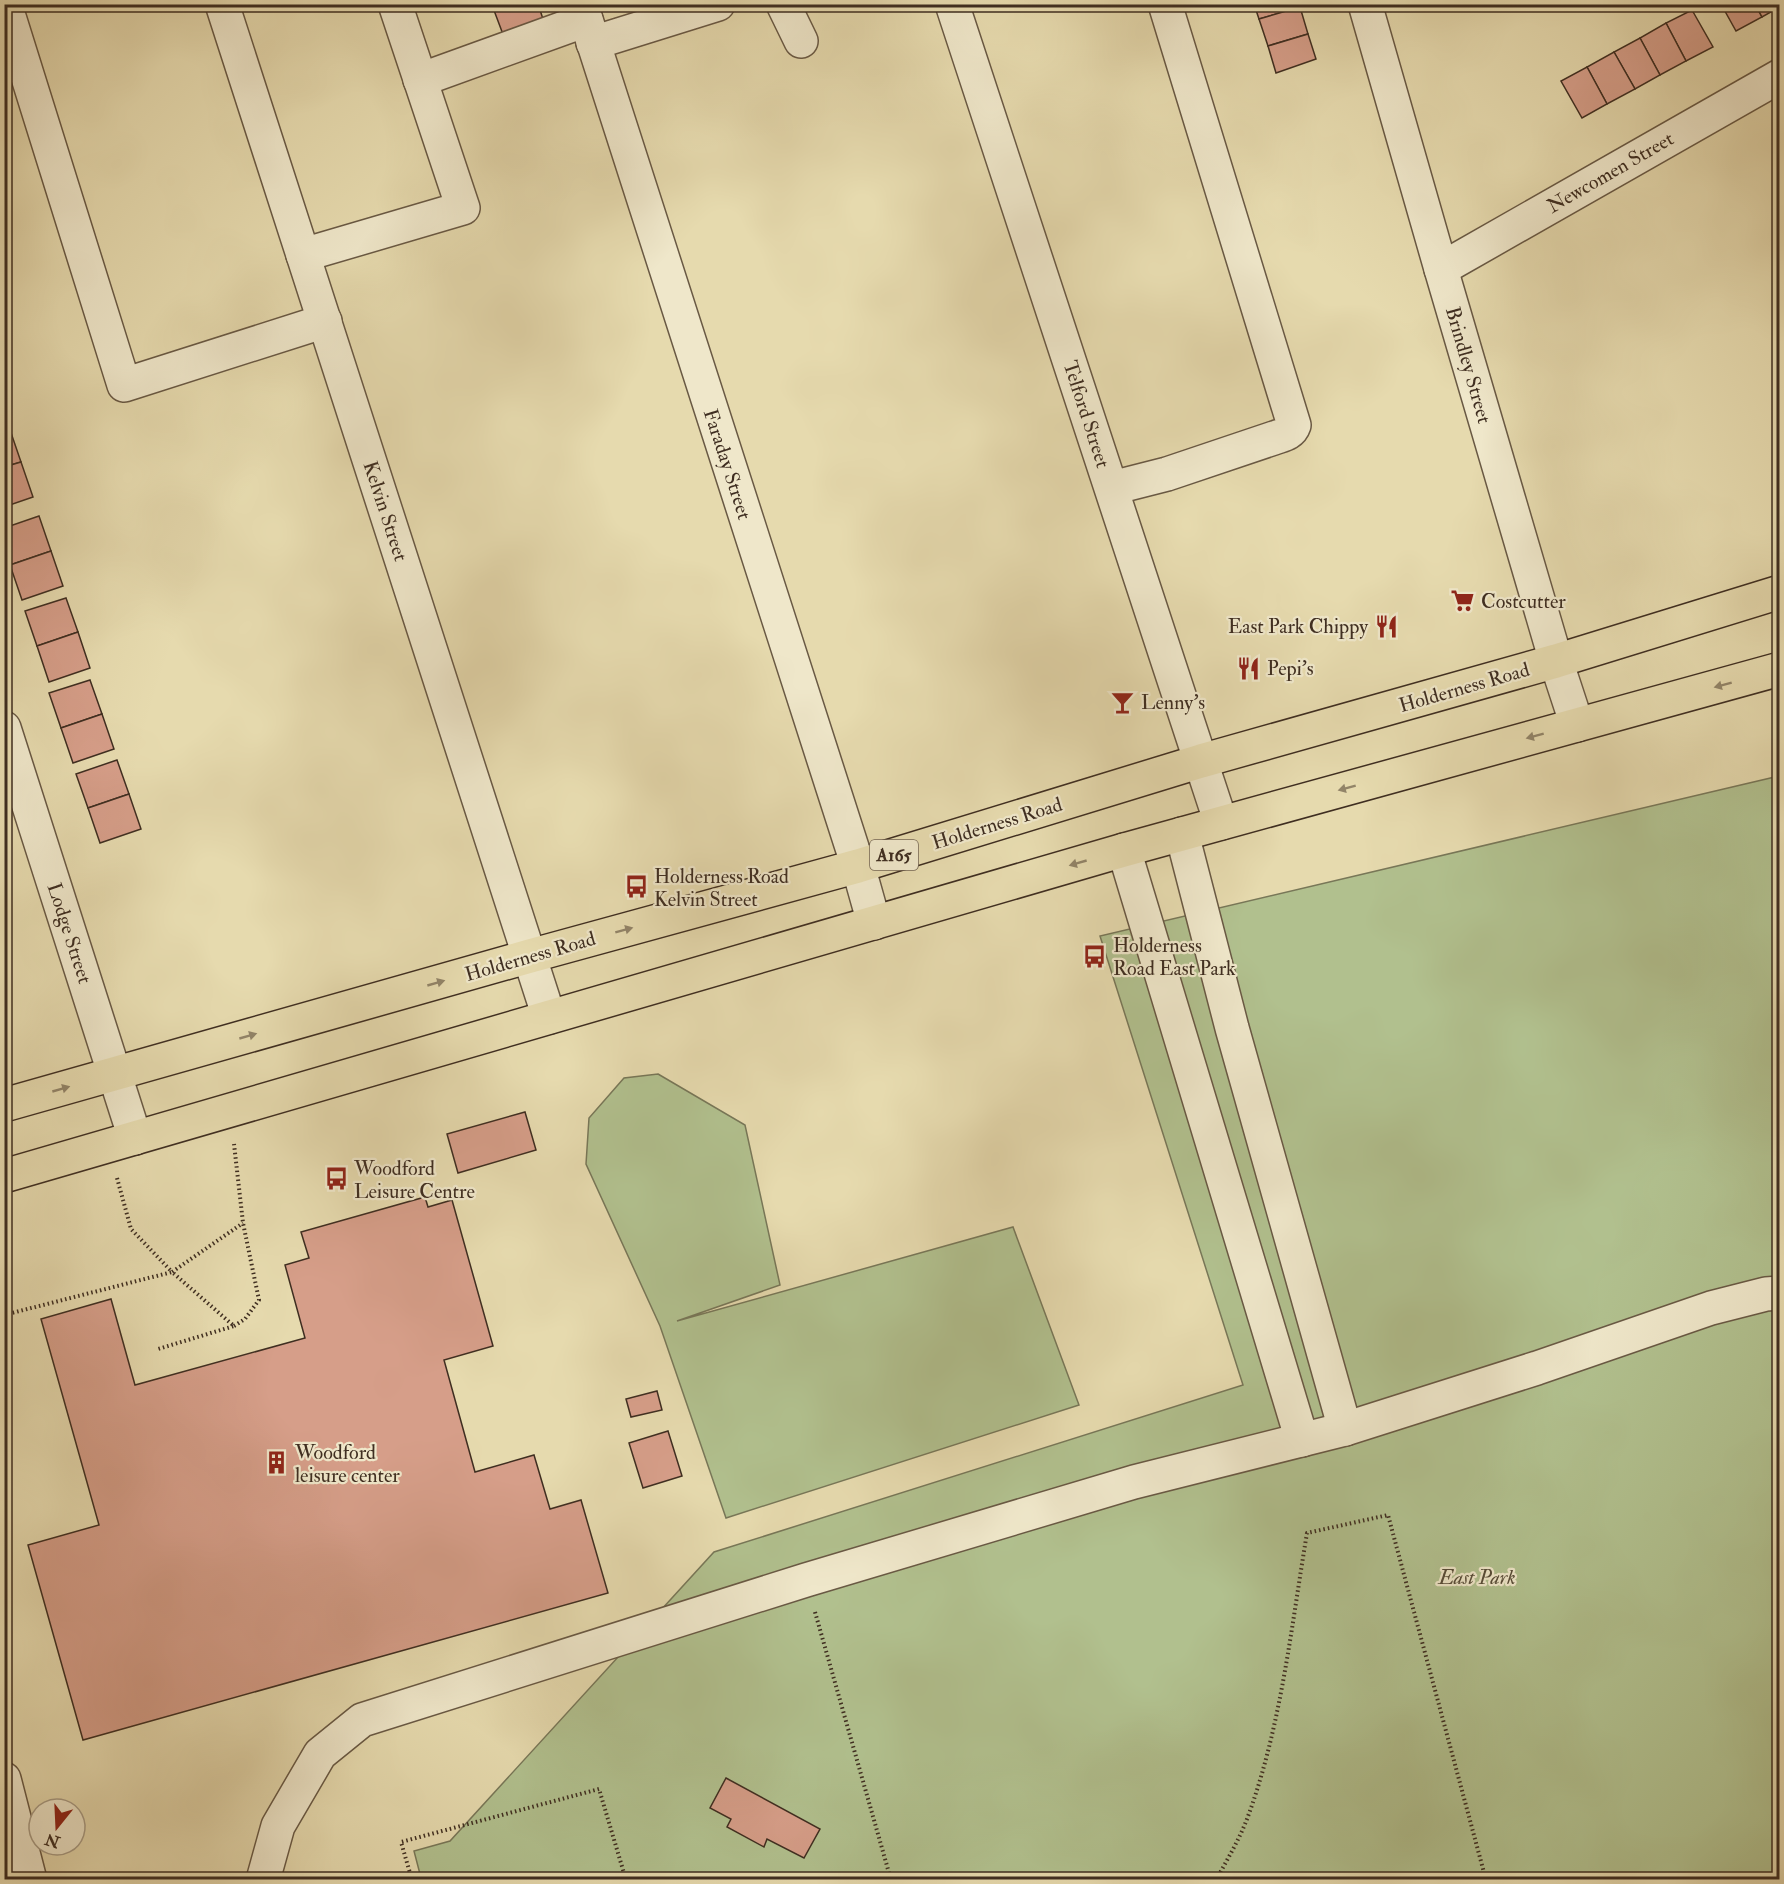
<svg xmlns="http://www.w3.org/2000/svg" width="1784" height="1884" font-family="'IM FELL Double Pica',serif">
<rect width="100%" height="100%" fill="#e6daae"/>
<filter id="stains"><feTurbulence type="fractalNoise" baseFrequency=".00333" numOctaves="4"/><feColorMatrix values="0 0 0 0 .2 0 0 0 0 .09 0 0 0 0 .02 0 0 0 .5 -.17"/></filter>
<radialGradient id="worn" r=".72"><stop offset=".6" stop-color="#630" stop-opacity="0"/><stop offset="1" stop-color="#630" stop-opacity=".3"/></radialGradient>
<!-- green -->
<g fill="#b1c08e" stroke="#787758" stroke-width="1.5">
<polygon points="1779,776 1779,1879 415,1880 420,1874 414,1851 450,1841 714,1552 1243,1385 1100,936"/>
<polygon points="658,1074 745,1125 780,1285 677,1321 1013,1227 1079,1405 726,1518 660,1326 586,1164 589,1118 624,1078"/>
</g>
<!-- building -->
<g fill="#d69e89" stroke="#3f2e21" stroke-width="1.5">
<polygon points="495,4 538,4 544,22 504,37 492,5"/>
<polygon points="637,4 679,4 641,18"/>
<polygon points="1254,4 1299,4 1300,7 1259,19"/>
<polygon points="1721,4 1755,4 1762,17 1736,31"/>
<polygon points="1755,4 1780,4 1780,7 1762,17"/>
<polygon points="1300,7 1308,34 1268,46 1259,19"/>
<polygon points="1692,10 1713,47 1686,61 1666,23"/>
<polygon points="1666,23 1686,61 1660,75 1640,38"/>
<polygon points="1308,34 1316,59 1276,73 1268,46"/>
<polygon points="1640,38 1660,75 1635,89 1614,52"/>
<polygon points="1614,52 1635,89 1607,104 1587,67"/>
<polygon points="1587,67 1607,104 1582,118 1561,81"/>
<polygon points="4,397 9,410 4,412"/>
<polygon points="9,427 21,462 4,467 4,429"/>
<polygon points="21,462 33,497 4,507 4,467"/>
<polygon points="39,516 51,551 10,565 4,549 4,528"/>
<polygon points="51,551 63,586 22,600 10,565"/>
<polygon points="66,598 78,632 37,646 25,611"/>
<polygon points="78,632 90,668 49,682 37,646"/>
<polygon points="90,680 102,714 61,728 49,693"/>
<polygon points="102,714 114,749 73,763 61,728"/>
<polygon points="117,760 129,794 88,808 76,774"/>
<polygon points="129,794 141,829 100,843 88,808"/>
<polygon points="525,1112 536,1150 458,1173 447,1134"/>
<polygon points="425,1197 428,1207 452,1200 493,1346 444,1360 475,1472 534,1455 550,1509 581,1500 608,1593 83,1740 28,1545 99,1525 41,1319 111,1299 135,1385 305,1338 285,1265 309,1258 301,1232"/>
<polygon points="657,1391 662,1410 631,1417 626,1399"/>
<polygon points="668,1431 682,1476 643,1488 629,1443"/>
<polygon points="726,1778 820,1829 804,1858 767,1839 764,1847 727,1827 731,1819 710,1808"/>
</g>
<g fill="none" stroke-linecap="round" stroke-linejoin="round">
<defs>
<g id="minor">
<polyline points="5,4 124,385 325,321"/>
<polyline points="222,4 549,1017"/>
<polyline points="581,4 858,866 874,923"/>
<polyline points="783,4 801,41"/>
<polyline points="952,4 1221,823"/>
<polyline points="1365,4 1441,269 1556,661 1577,725"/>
<polyline points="593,43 718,4"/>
<polyline points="420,80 586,20"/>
<polyline points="303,255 463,208 395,4"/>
<polyline points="1441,269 1780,76"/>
<path d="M1112,488L1167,474L1274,438C1282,435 1291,434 1294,425L1165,4"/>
<polyline points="4,728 135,1138"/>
<polyline points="1182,834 1232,1028 1345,1429"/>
<polyline points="1124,850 1302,1440"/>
<polyline points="4,1779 30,1880"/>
<polyline points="263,1880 278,1826 320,1754 362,1720 806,1580 1134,1482 1345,1429 1537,1368 1711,1308 1766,1294 1780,1293"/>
</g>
<g id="highway">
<polyline points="4,1105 530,956 858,866 1201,761 1556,661 1780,592"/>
<polyline points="4,1176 1124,850 1780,669"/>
</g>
</defs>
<!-- minor casing -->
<use href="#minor" stroke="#695944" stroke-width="36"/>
<!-- highway casing -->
<use href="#highway" stroke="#3f2e21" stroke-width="36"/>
<!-- path -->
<g stroke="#3f2e21" stroke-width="4" stroke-dasharray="1.5 3" stroke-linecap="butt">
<polyline points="117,1178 131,1229 172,1272 243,1223"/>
<polyline points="4,1315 172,1272 234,1326 158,1349"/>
<polyline points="234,1326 245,1319 259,1300 243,1223 234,1144"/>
<polyline points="815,1612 891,1880"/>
<polyline points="412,1880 401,1842 599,1789 626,1880"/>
<path d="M1216,1880C1227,1860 1239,1840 1247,1819C1281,1728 1291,1628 1307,1533L1388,1515L1486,1880"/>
</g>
<!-- minor -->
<use href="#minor" stroke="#efe7ca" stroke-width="33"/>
<!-- highway -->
<use href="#highway" stroke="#e6daae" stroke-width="33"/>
</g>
<!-- one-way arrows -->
<defs><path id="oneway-solid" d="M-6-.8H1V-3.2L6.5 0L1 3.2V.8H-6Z" transform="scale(1.5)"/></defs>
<g fill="#928468">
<use href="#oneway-solid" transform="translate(1723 685) rotate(165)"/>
<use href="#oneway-solid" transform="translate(1535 736) rotate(165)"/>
<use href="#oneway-solid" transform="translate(1347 788) rotate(165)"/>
<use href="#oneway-solid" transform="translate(1078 863) rotate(164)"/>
<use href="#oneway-solid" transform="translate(624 930) rotate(-15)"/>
<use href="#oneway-solid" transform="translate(436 983) rotate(-16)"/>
<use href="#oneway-solid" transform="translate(248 1036) rotate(-16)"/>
<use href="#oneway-solid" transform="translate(61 1089) rotate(-16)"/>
</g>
<!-- icons -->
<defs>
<symbol id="supermarket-bare" viewBox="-9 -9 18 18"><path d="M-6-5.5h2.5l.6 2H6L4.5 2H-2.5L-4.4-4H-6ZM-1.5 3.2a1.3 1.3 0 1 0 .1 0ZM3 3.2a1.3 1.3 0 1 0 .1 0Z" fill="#8f2418" stroke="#efe7ca" stroke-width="2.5" paint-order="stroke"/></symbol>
<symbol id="restaurant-bare" viewBox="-9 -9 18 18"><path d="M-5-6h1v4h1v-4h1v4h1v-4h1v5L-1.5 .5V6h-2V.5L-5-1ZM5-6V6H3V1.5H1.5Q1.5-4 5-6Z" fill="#8f2418" stroke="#efe7ca" stroke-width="2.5" paint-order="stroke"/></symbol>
<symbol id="bar-bare" viewBox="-9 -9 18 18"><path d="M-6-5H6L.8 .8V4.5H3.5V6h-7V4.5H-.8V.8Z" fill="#8f2418" stroke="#efe7ca" stroke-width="2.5" paint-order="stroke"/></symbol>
<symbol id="bus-bare" viewBox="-9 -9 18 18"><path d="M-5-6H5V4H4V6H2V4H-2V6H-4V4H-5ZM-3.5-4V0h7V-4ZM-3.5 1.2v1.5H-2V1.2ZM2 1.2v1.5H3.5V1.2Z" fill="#8f2418" stroke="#efe7ca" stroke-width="2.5" paint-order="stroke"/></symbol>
<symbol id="building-bare" viewBox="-9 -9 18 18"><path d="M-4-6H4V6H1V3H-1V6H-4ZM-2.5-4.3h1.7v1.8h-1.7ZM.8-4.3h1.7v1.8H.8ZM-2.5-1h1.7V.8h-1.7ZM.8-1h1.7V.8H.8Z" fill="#8f2418" stroke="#efe7ca" stroke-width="2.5" paint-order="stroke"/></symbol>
</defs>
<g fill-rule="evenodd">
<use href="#supermarket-bare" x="1446" y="584" width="33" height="33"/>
<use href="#restaurant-bare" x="1370" y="610" width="33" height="33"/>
<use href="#restaurant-bare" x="1232" y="652" width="33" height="33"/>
<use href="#bar-bare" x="1106" y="686" width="33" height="33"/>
<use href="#bus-bare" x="620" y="870" width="33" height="33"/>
<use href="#bus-bare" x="1078" y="940" width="33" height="33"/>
<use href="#bus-bare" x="320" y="1162" width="33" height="33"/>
<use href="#building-bare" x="260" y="1446" width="33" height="33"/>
</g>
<g text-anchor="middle" stroke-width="4.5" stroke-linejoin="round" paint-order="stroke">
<!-- shield labels -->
<rect fill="#efe7ca" stroke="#746654" stroke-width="1.5" x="870" y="840" width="48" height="30" rx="4.5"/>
<g font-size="18" font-weight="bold" fill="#3f2e21">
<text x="894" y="861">A165</text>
</g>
<!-- street labels -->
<g font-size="20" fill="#3f2e21" stroke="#efe7ca">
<text transform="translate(1610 172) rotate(-30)" y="7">Newcomen Street</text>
<text transform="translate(1469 365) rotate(74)" y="7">Brindley Street</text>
<text transform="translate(1087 414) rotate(72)" y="7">Telford Street</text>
<text transform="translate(728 464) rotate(72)" y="7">Faraday Street</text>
<text transform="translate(386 511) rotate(72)" y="7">Kelvin Street</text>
<text transform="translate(1464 687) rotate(-16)" y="7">Holderness Road</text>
<text transform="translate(997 823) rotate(-17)" y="7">Holderness Road</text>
<text transform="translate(70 933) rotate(72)" y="7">Lodge Street</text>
<text transform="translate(530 956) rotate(-16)" y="7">Holderness Road</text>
</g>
<!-- poi labels -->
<g font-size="20" fill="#3f2e21" stroke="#efe7ca" text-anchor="start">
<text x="1481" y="608">Costcutter</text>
<text x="1368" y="633" text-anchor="end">East Park Chippy</text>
<text x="1267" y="675">Pepi's</text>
<text x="1141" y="709">Lenny's</text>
<text x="654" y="883">Holderness Road<tspan x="654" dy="23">Kelvin Street</tspan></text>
<text x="1113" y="952">Holderness<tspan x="1113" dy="23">Road East Park</tspan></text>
<text x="354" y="1175">Woodford<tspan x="354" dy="23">Leisure Centre</tspan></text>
<text x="295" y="1459">Woodford<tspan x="295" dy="23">leisure center</tspan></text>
</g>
<!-- park labels -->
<g font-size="20" font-style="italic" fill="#564b37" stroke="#efe7ca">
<text x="1477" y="1584">East Park</text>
</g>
</g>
<!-- margin -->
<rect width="1784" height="1884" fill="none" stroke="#e6daae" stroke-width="24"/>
<rect x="6" y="6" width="1772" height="1872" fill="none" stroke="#3f2e21" stroke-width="3"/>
<rect x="12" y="12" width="1760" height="1860" fill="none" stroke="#3f2e21" stroke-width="1.5"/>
<!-- north arrow -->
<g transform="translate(57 1827) rotate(198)"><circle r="28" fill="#efe7ca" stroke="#a99d86" stroke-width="1.5"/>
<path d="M0-4.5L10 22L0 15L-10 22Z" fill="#8f2418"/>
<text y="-9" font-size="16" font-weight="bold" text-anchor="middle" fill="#3f2e21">N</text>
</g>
<rect width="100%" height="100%" filter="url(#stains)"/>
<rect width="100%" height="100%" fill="url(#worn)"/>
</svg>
